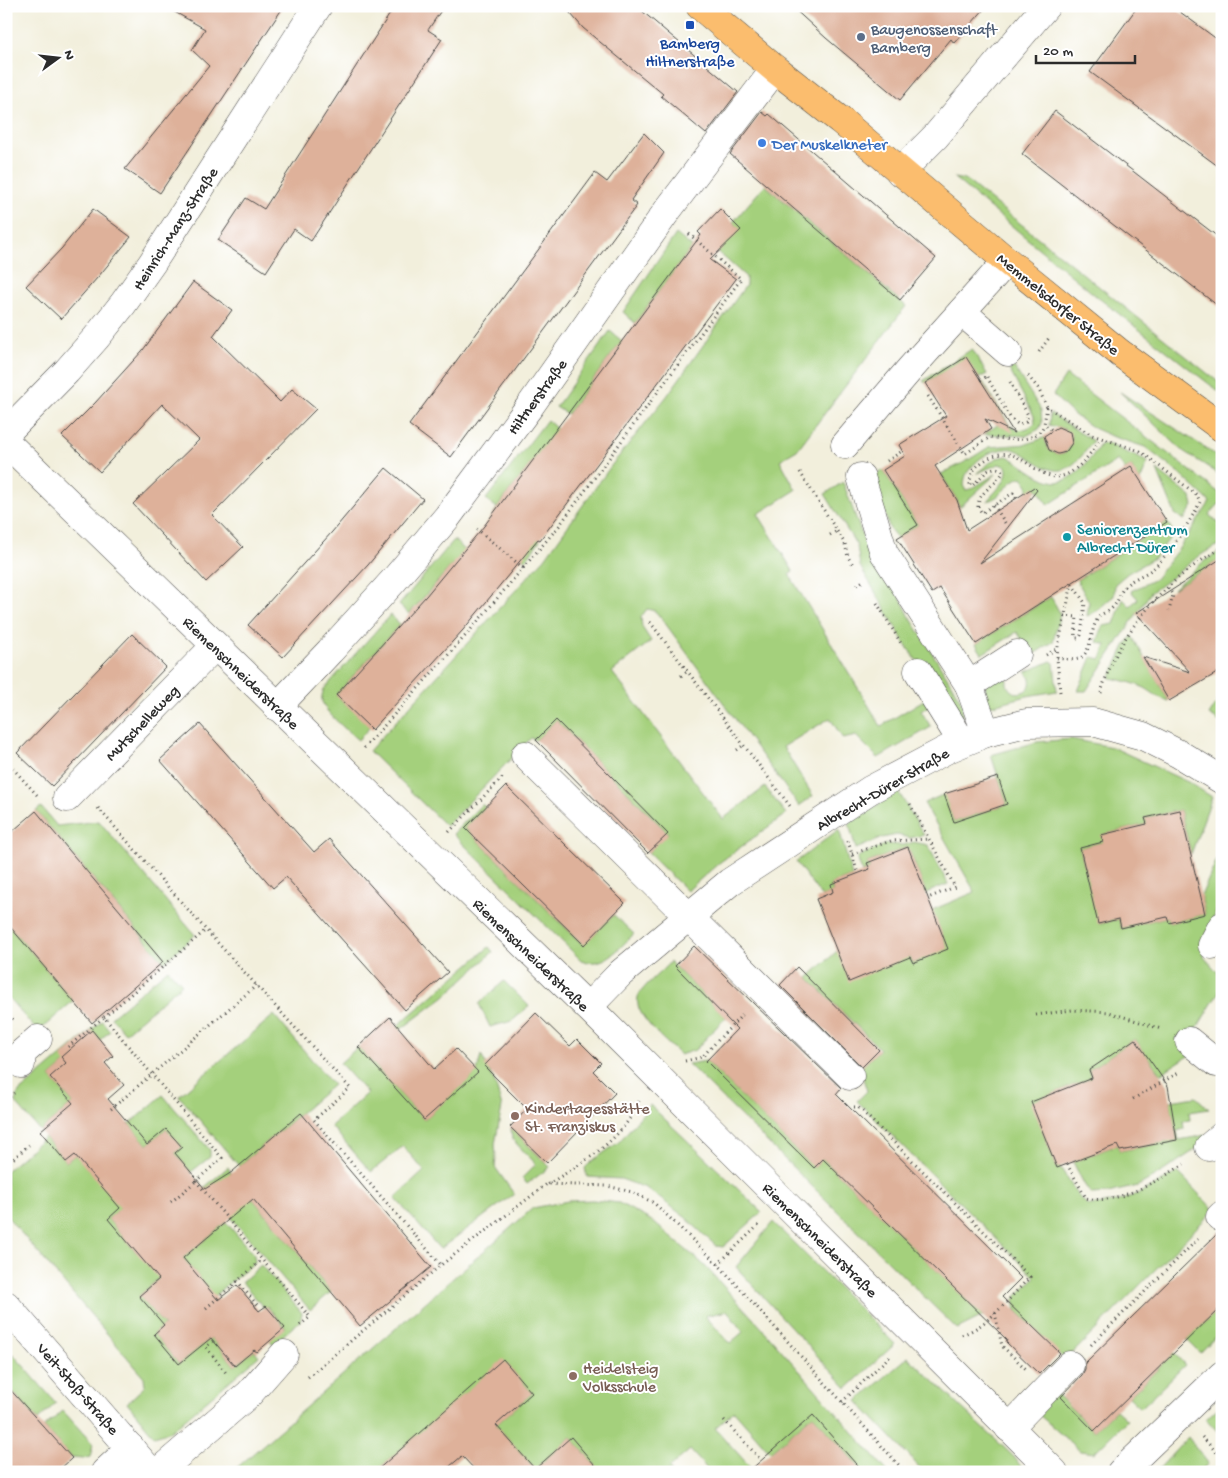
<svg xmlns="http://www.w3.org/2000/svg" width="1228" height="1478" font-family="'Gochi Hand',sans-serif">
<rect width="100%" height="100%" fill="#fff"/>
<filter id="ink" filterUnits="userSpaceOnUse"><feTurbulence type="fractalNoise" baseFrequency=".02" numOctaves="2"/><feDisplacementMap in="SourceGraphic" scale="10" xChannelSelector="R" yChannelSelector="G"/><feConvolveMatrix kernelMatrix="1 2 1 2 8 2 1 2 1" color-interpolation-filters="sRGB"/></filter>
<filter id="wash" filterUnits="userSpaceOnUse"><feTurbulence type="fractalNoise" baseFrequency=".0096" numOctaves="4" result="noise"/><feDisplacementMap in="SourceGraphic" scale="20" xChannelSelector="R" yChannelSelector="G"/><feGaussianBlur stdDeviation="1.12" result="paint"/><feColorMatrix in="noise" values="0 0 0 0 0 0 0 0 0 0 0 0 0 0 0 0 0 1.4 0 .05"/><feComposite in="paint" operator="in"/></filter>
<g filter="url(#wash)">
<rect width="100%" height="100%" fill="#f2efdc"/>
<!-- green -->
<g fill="#a4d07c" stroke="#687e54" fill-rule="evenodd">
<polygon points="954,178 966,180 1222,385 1222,394 1096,296"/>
<polygon points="765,185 906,306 797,450 780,460 796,490 758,514 793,571 789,574 881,726 927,698 930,705 921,711 931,727 878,758 856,736 843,739 830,718 783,747 813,796 799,806 662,619 655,611 647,609 641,617 642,627 651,641 612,672 723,819 765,787 786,814 719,863 687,891 648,853 668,833 556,720 536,740 531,738 446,826 369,751 545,558 611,466 667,396 746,285 746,277 718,252 740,230 733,222"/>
<polygon points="676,234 692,247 635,323 623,312"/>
<polygon points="610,331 622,341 567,414 556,407"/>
<polygon points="972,349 987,374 979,378 966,358 925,383 923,381"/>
<path d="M1014,367L1041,410L1042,423L1039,429L1026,436L984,434L1005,420L982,383L983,382L1010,426C1019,432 1027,430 1035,423L1034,416L1009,369Z"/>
<path d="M1066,375L1222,495V506L1219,504L1209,515L1222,525V544C1195,554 1176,577 1151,592L1086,691H1078L1092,657L1101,659L1106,645L1097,642L1103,626L1114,624L1123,599L1130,606L1138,599L1131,591L1155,579L1180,547L1210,502L1181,475L1145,447L1111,436L1093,428L1074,415L1053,395Z"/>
<polygon points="1120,392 1222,459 1222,476 1183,451"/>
<path d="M1050,413L1093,441C1086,451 1075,467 1062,470C1044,473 1030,454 1013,449C1008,448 1000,450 995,451C985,454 976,461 970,469C965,474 963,483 965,490L971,489L996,474L960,507L957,500L941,474L965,462L989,447L1027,444L1046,437C1043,460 1077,459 1071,435L1064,429L1049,425Z"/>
<polygon points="547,420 557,429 497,508 540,540 526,560 484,528 497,508 486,499"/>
<path d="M1101,443L1110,445L1148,462L1140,481L1131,466L1125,470L1118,460L1048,505L1038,489L1030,494L1028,491V485L1022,477C1007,480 1003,498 987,501C995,491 1011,479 1006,466L999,464L977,473L996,458L1007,456C1020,462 1037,478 1051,481C1071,487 1092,458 1101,443Z"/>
<polygon points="883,470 918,525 897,538 890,529 872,479"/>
<polygon points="1157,470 1191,497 1193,506 1184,520 1175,514"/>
<polygon points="843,482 864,540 896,589 910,617 952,685 963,705 962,717 939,691 907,647 860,566 857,546 825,494"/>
<path d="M1167,522L1174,533L1154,558L1128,573L1115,584L1114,596C1104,603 1098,612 1087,616L1089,602L1077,580Z"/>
<polygon points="454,540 465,550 409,614 399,605"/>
<polygon points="1222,550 1222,558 1173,589 1203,562"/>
<polygon points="1051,597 1060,613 1053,642 1032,655 1017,632 982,654 976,644"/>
<path d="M390,615L400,624L336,695L370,727L358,740C348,731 325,713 322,701C321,697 323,692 324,689Z"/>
<path d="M1132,636L1169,701C1160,699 1153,693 1145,688C1134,683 1122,680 1110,678L1125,646Z"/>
<path d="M1051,661L1054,663L1057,691L1027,696L986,707L985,684L996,679L1007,678C1004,703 1043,693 1026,672Z"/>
<polygon points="1222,695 1222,723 1209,715"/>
<path d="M1071,739L1112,747L1190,783L1212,797L1191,854L1180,810L1145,818L1147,824L1102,835L1103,842L1080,848L1099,924L1119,919L1121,928L1167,917L1169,923L1205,914L1201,896L1222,848V897L1205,939L1204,957L1222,977V987L1194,1033L1193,1053L1160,1074L1135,1039L1089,1070L1092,1078L1032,1102L1057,1168L1060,1167L1079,1197L1088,1205C1123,1205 1149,1189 1178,1172L1214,1210L1066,1360L1016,1310L1014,1299L1035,1277L857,1101L867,1091L860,1069L880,1049L808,978L837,951L910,957L913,963L947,947L932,910L975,892L924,803L945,794L954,822L1007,804L991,755L1037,742Z"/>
<polygon points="898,791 924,835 910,838 897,835 882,838 856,849 849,824"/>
<path d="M482,804L485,807L465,828L583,945L614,915L634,934C618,949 604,969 581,960L453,834Z"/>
<polygon points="41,807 57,826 99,821 195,935 164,962 36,811"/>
<polygon points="839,829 852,876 831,884 833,892 822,897 796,862"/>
<polygon points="914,842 928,845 948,884 926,893 908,847 867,863 870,869 862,872 857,857 887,844 903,845"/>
<polygon points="6,922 73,1001 38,1032 6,995"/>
<polygon points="489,947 493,952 445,996 400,1030 397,1026"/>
<path d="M670,962L726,1017L695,1050L680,1055C668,1043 627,1011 640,993C648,982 661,972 670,962Z"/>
<polygon points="168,969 182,984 125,1033 111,1017"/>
<polygon points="504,981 529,1006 512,1021 490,1027 479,1004"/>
<polygon points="274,1015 333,1085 239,1166 179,1096"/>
<polygon points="102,1021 110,1031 100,1040 94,1033 66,1063 50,1077 73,1103 40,1131 16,1103 18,1093"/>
<polygon points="358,1047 424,1120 477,1072 481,1055 494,1080 502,1107 495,1144 496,1157 495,1167 514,1194 440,1249 395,1198 424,1171 403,1146 371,1172 331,1126 367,1093 340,1063"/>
<polygon points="706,1061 814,1168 823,1159 983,1316 957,1329 688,1064"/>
<polygon points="163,1095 210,1150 210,1157 191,1172 175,1153 182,1147 166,1129 147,1145 129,1124"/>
<polygon points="1196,1097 1209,1109 1189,1112 1190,1120 1183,1121 1184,1129 1177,1131 1179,1140 1206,1135 1201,1146 1159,1174 1138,1186 1108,1193 1091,1194 1084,1184 1073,1162 1117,1145 1120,1151 1177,1140 1170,1101"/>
<polygon points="650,1105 762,1212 723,1247 716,1246 685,1217 646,1188 621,1179 587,1177 585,1168 592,1161 619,1142"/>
<polygon points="511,1128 550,1167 527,1184 522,1178 536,1164 512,1139"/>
<polygon points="45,1137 66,1162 75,1155 136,1195 108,1219 136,1252 168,1270 139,1296 164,1325 154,1334 179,1364 211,1338 235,1366 254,1350 259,1356 171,1431 154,1436 127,1403 145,1386 144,1377 6,1215 6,1171"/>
<polygon points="228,1167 231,1173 331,1292 310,1310 205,1187"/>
<path d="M593,1200L619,1203L652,1221L703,1264L762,1328L888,1472H856L860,1468L813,1415L770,1452L734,1411L715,1428L752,1469L748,1472H710L690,1450L669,1468L672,1472H601L571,1437L535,1469L496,1425L532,1393L503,1360L375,1472H232L533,1208L568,1201ZM727,1311L743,1332L730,1343L705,1316Z"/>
<polygon points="226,1222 254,1255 255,1262 214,1296 183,1258"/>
<polygon points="773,1222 895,1344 847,1388 736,1267"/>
<polygon points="261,1265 302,1313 300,1321 273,1344 270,1340 285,1327 267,1306 264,1308 242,1282"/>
<polygon points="1222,1306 1222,1330 1200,1353 1187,1340"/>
<polygon points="1174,1353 1185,1365 1141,1408 1129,1397"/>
<polygon points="13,1354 56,1403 38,1420 6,1384 6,1360"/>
<polygon points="908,1357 1014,1457 1025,1472 924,1472 857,1401"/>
<polygon points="1055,1392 1094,1431 1116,1410 1127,1420 1094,1453 1080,1451 1037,1413"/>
<polygon points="1222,1404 1222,1436 1206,1419"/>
<polygon points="63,1411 93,1444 90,1457 83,1459 72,1458 44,1427"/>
<polygon points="1188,1437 1208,1463 1203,1469 1205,1472 1156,1472"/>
</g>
<g id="blocks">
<!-- building -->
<g fill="#deb19a">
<polygon points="164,6 284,6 160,193 125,169 209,66 192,50 205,29"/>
<polygon points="395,6 444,6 428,30 442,39 311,241 294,229 266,272 218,240 246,198 264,209"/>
<polygon points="564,6 636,6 738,92 706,134 661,96 663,94 583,28"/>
<polygon points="791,6 987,6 954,43 951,39 900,100 826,38"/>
<polygon points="1138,6 1172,6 1222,43 1222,169 1090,72"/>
<polygon points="1055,111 1222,240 1222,309 1022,154"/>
<polygon points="762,112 767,116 769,114 936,258 900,300 730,154"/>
<polygon points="644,133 664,153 631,200 637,205 451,457 409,425 595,173 607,182"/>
<polygon points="93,209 131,237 98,277 61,319 26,286 62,248"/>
<polygon points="720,209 741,230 710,260 736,279 540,540 538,539 463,630 372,730 336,695 426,596 484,526 701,235 698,232"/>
<polygon points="193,282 232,310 213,336 280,402 292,389 316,409 212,515 243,547 206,582 133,504 199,440 162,404 100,472 62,436 95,403 143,350"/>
<polygon points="966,357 1014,433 985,419 991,429 935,466 957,500 967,530 1034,487 1037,490 980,563 1131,466 1167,522 976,644 940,588 932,593 897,538 918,525 883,470 905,456 899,445 946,416 925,383"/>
<polygon points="1058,427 1070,432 1072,443 1066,452 1058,454 1049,450 1044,436"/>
<polygon points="386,468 423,499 368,565 283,657 248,625 332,532"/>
<polygon points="1222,558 1222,670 1169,701 1143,657 1190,672 1136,613"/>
<polygon points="132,634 166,667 52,786 17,753"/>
<polygon points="556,720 668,834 648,853 536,740"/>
<polygon points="200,724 314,852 329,839 448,972 405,1010 286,877 273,888 160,760"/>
<polygon points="998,777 1007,804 954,822 944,794"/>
<polygon points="506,786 625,903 584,945 465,828"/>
<polygon points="1180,810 1205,914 1169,923 1167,917 1121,928 1119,919 1098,924 1080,848 1103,842 1101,835 1147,824 1145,818"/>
<polygon points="36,811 163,962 92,1023 6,922 6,837"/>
<polygon points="908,847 948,949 913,963 910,957 849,982 816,899 833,892 831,884 870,869 867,863"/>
<polygon points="694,946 841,1088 836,1094 1021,1278 1002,1297 1060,1353 1039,1374 1006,1342 1007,1340 823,1159 814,1168 706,1061 737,1029 675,966"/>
<polygon points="797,967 879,1050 862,1067 780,985"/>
<polygon points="536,1013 570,1046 577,1039 601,1063 593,1071 615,1093 547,1163 510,1127 527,1109 484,1066"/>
<polygon points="390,1017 434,1069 456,1049 478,1072 424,1120 358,1047"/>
<polygon points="92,1030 113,1056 105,1063 124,1085 108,1099 147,1145 166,1129 182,1147 175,1153 205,1189 232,1172 301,1113 431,1267 360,1326 253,1199 183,1258 218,1300 237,1285 259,1311 266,1306 285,1328 257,1352 254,1350 235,1366 211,1338 179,1364 154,1334 164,1325 139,1296 159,1279 108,1219 120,1208 75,1155 66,1162 40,1131 73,1103 50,1077 66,1063 61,1057"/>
<polygon points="1135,1039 1168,1086 1177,1140 1120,1151 1117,1145 1057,1168 1031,1102 1092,1078 1089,1070"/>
<polygon points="1219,1232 1222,1232 1222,1306 1094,1431 1061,1397 1082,1375 1085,1369 1085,1363"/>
<polygon points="503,1359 532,1393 496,1425 535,1469 571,1437 601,1472 477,1472 462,1456 443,1472 375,1472"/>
<polygon points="6,1385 72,1458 57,1472 6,1472"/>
<polygon points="813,1415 863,1472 748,1472"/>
</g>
</g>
</g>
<g filter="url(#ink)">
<use href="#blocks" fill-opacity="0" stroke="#494846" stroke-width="1"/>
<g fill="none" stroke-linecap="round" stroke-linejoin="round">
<defs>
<g id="minor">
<polyline points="900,172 936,136 1046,6"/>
<polyline points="962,312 1008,352"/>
<polyline points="6,433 67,371 96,338 123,304 152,263 318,6"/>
<polyline points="6,442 588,1007 1054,1472"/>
<polyline points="845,445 910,369 1007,261"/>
<polyline points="861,477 884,553 969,685 1017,654"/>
<polyline points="918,671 962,742"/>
<polyline points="969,685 986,733"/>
<polyline points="277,707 330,651 395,579 448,516 530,406 667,211 775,69"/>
<polyline points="525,755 850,1076"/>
<polyline points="67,798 215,646"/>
<polyline points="1212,945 1222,926"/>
<polyline points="588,1007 621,973 730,882 870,790 948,749 986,733 1026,723 1093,722 1143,736 1179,754 1222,780"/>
<polyline points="1189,1041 1216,1063"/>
<polyline points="21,1064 22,1053 38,1039"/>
<polyline points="1209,1147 1222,1136"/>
<polyline points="1220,1217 1222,1215"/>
<polyline points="6,1305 151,1472"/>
<polyline points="1009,1428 1070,1365"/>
<polyline points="105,1472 131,1448"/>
<polyline points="158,1472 249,1394 284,1354"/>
<polyline points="1121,1472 1222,1375"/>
</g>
<polyline id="major" points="700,6 775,69 840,120 1007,261 1120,353 1222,428"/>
</defs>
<!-- minor casing -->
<use href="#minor" stroke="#494846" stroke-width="29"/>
<!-- major casing -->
<use href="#major" stroke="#494846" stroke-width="29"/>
<!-- path -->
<g stroke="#494846" stroke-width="3" stroke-dasharray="1 4" stroke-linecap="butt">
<polyline points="714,263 717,259"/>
<polyline points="1039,352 1049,338"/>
<path d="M1028,376L1038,388L1047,407L1092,435L1140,451L1197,495L1200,502C1194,516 1163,563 1151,570C1141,577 1130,579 1123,589C1118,596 1119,602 1111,609C1108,612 1102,613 1099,617C1090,628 1093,646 1083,656C1077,662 1065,659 1057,658"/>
<polyline points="987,377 1011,419 1019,425 1026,422 1028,415 1010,382"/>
<polyline points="980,380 988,376"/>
<path d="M928,396L965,454L990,437C1007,440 1038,444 1044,424"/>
<polyline points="1047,407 1044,424 1052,430"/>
<polyline points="887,461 902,451"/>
<polyline points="800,472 845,544 848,557 854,566"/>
<path d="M1016,498L1013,493L982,513L978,507C978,491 997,485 1003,472C993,460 981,478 973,485H970C970,475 973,469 981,463C1009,443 1018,459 1043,473C1049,476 1055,478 1062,476C1078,472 1092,452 1100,439"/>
<polyline points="994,505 1007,526"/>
<polyline points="830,535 837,531"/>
<polyline points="523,568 559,526 741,279 688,233"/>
<polyline points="857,585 863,581"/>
<polyline points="1168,588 1173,595 1169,611"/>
<polyline points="877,603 902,645"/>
<polyline points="1064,616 1077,617 1075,635 1076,638 1079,638 1081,635 1085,603 1072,584"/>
<polyline points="650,622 790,806"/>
<polyline points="1046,655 1058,648"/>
<polyline points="681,676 688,671"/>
<polyline points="1060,692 1057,658 1058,647 1072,583"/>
<path d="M1101,693C1117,633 1168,577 1222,548"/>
<polyline points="364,748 467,634 523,568 477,529"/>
<polyline points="737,750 744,745"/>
<polyline points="6,761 37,795"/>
<polyline points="910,804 955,887 928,898"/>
<polyline points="98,808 206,930 350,1088 314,1120 441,1265"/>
<polyline points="449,832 503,777"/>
<polyline points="848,841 858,874"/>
<polyline points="852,854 891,841 929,839"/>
<polyline points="6,1011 14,1021"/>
<polyline points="1036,1015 1072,1010 1109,1012 1161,1029"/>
<polyline points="104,1017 206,930"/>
<polyline points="68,1047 104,1017 222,1158 196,1181 310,1317 298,1327"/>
<polyline points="685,1061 702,1057 744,1013"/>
<polyline points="1133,1099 1178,1073"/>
<polyline points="6,1100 14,1093"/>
<path d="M854,1107H858L1030,1277C1009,1298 989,1326 961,1335"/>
<polyline points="111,1109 257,985"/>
<path d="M1067,1164L1086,1198C1117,1206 1159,1180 1184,1164"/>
<polyline points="6,1165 29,1145"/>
<path d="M548,1184C583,1163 623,1140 639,1101"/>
<polyline points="171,1202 196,1181"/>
<polyline points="718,1264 761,1223"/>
<polyline points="237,1281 258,1306 256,1308"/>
<polyline points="206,1308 262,1260"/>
<polyline points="995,1313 1002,1346 1026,1369"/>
<polyline points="213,1341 206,1347 227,1374"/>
<polyline points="1091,1345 1198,1239"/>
<polyline points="308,1377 441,1265 547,1184 607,1186 632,1192 654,1203 718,1264 905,1472"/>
<polyline points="842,1402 892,1354"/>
<polyline points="724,1420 761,1460"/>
<polyline points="1202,1437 1222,1458"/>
</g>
<!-- minor -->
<use href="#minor" stroke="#fff" stroke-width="28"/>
<!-- major -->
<use href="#major" stroke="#fbbd6e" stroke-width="28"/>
</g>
</g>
<!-- markers -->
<rect fill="#1a4fb4" stroke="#fff" stroke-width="2" x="685" y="20" width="10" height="10" rx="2.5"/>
<circle fill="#5c6f8a" stroke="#fff" stroke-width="2" cx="861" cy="37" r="5"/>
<circle fill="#3f7fe0" stroke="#fff" stroke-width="2" cx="762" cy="143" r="5"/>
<circle fill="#0f9aa8" stroke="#fff" stroke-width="2" cx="1067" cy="537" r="5"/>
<g fill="#8d6e63" stroke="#fff" stroke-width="2">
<circle cx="515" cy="1116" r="5"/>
<circle cx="573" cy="1376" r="5"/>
</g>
<g text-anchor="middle" stroke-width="4" stroke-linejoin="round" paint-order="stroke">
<!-- service labels -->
<g font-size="16" fill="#4e5e75" stroke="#fff" text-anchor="start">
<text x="871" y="34">Baugenossenschaft<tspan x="871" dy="18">Bamberg</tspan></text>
</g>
<!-- transit labels -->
<g font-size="16" fill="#164399" stroke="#fff">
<text x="690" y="48">Bamberg<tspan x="690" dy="18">Hiltnerstraße</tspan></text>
</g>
<!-- shop labels -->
<g font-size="16" fill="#366cbe" stroke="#fff" text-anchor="start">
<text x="772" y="149">Der Muskelkneter</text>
</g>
<!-- street labels -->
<g font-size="16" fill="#2b2b2b" stroke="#fff">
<text transform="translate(174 228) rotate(-57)" y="6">Heinrich-Manz-Straße</text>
<text transform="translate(1059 303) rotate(39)" y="6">Memmelsdorfer Straße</text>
<text transform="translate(536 396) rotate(-54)" y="6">Hiltnerstraße</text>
<text transform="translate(242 672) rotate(44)" y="6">Riemenschneiderstraße</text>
<text transform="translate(141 722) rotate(-46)" y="6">Mutschelleweg</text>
<text transform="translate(882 788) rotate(-30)" y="6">Albrecht-Dürer-Straße</text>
<text transform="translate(532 954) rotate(44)" y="6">Riemenschneiderstraße</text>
<text transform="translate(821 1239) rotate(45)" y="6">Riemenschneiderstraße</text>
<text transform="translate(79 1388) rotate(49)" y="6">Veit-Stoß-Straße</text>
</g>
<!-- culture labels -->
<g font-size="16" fill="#0d838f" stroke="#fff" text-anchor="start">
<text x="1077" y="534">Seniorenzentrum<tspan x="1077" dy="18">Albrecht Dürer</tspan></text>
</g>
<!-- education labels -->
<g font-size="16" fill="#785e54" stroke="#fff" text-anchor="start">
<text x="525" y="1113">Kindertagesstätte<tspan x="525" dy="18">St. Franziskus</tspan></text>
<text x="583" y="1373">Heidelsteig<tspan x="583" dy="18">Volksschule</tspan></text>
</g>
</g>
<!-- margin -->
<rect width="1228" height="1478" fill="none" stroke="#fff" stroke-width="25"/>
<!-- north arrow -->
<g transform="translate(58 58) rotate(75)" stroke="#ffffff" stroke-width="4" paint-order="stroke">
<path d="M0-4L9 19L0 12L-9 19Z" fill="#2b2b2b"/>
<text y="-8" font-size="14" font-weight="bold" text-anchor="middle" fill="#2b2b2b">N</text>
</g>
<!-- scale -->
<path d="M1036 55v8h99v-8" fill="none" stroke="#2b2b2b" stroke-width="2.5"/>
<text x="1043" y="55" font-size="15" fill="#2b2b2b" stroke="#ffffff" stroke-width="4" paint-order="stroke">20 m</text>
</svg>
